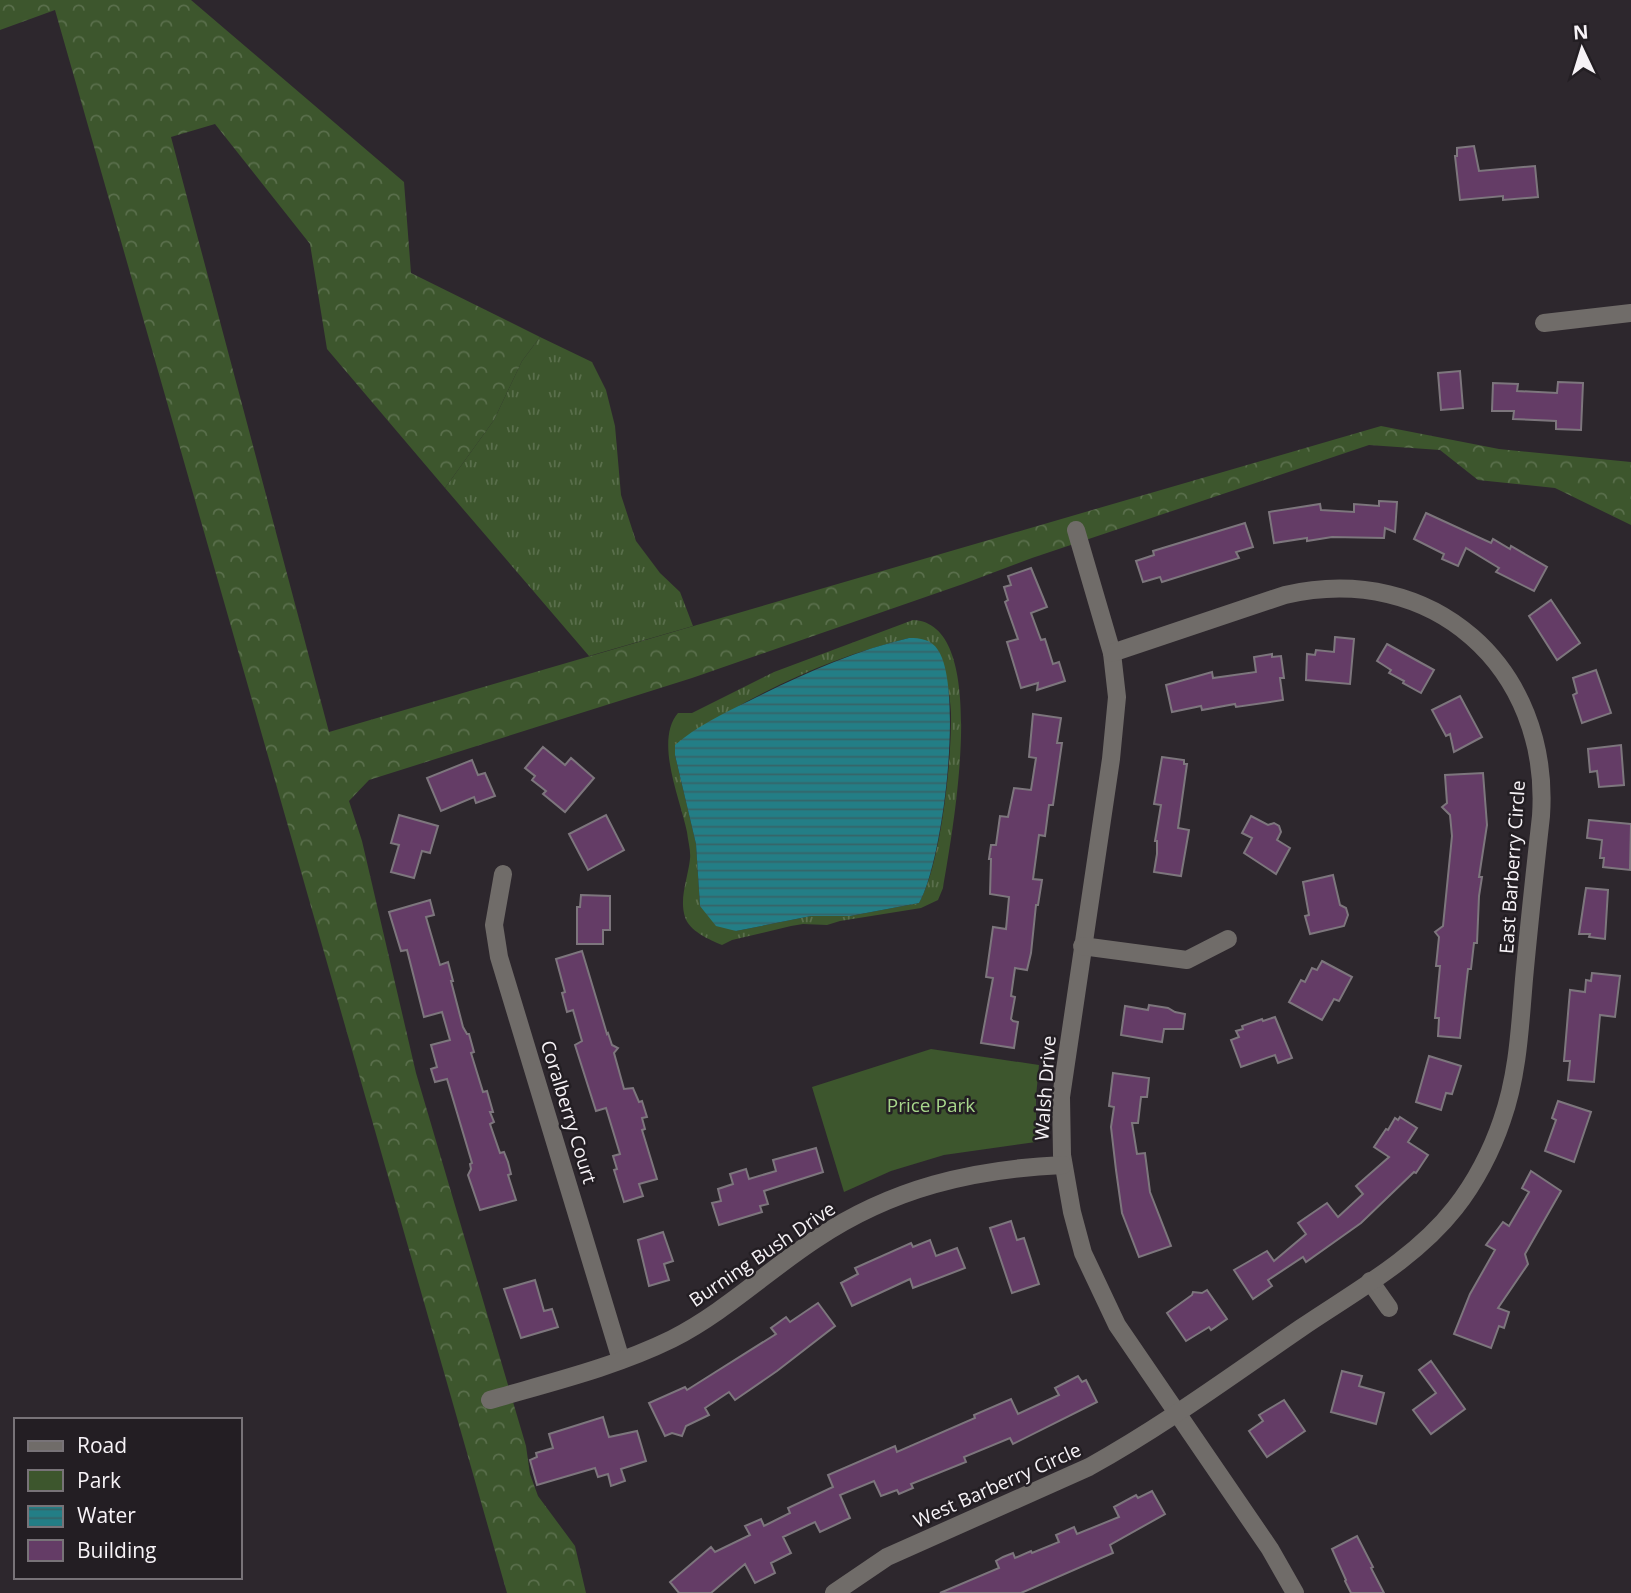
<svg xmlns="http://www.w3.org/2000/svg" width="1631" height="1593" font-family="'Open Sans',sans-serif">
<defs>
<pattern id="grass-tufts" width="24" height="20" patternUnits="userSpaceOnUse" patternTransform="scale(1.75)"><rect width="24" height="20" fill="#3d562d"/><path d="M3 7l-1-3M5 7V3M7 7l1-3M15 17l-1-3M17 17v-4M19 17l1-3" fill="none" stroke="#5a6f4c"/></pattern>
<pattern id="forest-crowns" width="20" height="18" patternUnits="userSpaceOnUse" patternTransform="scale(1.75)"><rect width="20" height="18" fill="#3d562d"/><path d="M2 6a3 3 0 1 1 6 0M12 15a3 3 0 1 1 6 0" fill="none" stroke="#5a6f4c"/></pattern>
<pattern id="water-rules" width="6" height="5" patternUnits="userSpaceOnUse" patternTransform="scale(1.75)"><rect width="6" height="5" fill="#237e86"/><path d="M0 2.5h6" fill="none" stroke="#366468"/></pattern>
</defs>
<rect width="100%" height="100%" fill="#2d272d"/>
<!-- grass -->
<g fill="url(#grass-tufts)" fill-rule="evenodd">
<polygon points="540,337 592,362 606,390 615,426 621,495 636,541 660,573 680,592 693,626 589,656 445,488 494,420 522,361"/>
<path d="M913,620C993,623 951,838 943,888L938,900L921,908L840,921L827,925L803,924L791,926L732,940L722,945C710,940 689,931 685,917C679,898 688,878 690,859C691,851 688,841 687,832C681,801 654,741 678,713H692L774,672ZM909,638L938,650C945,670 950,692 951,713C952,758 941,865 919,903L850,916H811L736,931L700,906L696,844L675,755C693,741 710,722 730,711C785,679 847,653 909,638Z"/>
</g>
<!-- forest -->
<polygon fill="url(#forest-crowns)" points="0,0 191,0 404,182 411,273 540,337 522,361 494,420 445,488 327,349 310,244 215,124 171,137 329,732 1381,426 1499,449 1631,462 1631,525 1555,488 1478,480 1440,450 1369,445 1032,558 963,584 692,678 369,780 349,801 362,841 416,1073 526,1446 530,1474 538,1496 575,1546 586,1593 507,1593 55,10 0,30"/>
<!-- park -->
<polygon fill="#3d562d" points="931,1049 1039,1065 1036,1097 1036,1142 944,1155 891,1171 844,1192 812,1087"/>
<!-- water -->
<path fill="url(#water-rules)" d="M909,638C920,638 931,639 938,650C964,689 943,862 919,903L850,916H811L736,931L716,926L700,906L696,844L675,755V745C697,726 724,713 749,701C801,675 853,651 909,638Z"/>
<!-- building -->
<g fill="#643c66" stroke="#7d767d" stroke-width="2">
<polygon points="1474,146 1479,171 1535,166 1538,197 1503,200 1503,196 1460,200 1455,156 1457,156 1457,148"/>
<polygon points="1460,371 1463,408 1441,410 1438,373"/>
<polygon points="1558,382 1583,383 1581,430 1556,429 1556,421 1513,419 1514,411 1492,411 1493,383 1518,384 1517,391 1557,393"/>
<polygon points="1379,501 1397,502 1395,532 1385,528 1384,538 1332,537 1307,541 1307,538 1274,543 1269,512 1320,504 1321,510 1354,512 1354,504 1379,506"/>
<polygon points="1426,513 1491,543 1493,539 1510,549 1511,546 1547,567 1534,591 1496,572 1499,568 1466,548 1458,566 1442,559 1444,554 1414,539"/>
<polygon points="1245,523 1253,547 1236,552 1239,558 1162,582 1160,577 1143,582 1136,561 1154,555 1153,551"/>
<polygon points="1031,568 1047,607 1031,613 1041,640 1045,639 1053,664 1059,662 1065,681 1037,690 1038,683 1021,688 1007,642 1018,639 1005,602 1008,600 1004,587 1011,585 1008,576"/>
<polygon points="1551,600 1580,643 1557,660 1529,616"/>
<polygon points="1335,637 1354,639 1350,684 1306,680 1307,654 1315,655 1316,650 1334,652"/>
<polygon points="1387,644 1434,670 1421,693 1403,683 1404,681 1389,673 1391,670 1377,661"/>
<polygon points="1272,654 1272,657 1281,656 1284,678 1280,678 1283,700 1236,707 1235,704 1202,710 1201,706 1172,712 1166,685 1212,672 1213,678 1256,672 1254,657"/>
<polygon points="1596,670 1611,713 1582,723 1573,695 1577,693 1573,678"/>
<polygon points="1460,696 1482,737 1454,752 1450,734 1446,736 1432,710"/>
<polygon points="1033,714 1061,718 1057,743 1062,743 1053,805 1049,805 1045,836 1039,835 1033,879 1042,880 1038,905 1036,905 1031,953 1027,970 1015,968 1011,996 1015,997 1011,1019 1013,1021 1018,1022 1014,1048 981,1043 993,978 986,977 993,927 1006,929 1009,897 990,894 991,859 989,859 991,845 996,845 1000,816 1008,817 1014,788 1031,790 1036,758 1029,757"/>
<polygon points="1621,745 1624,785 1599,787 1597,771 1590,772 1588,749"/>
<polygon points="543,747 565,765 571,758 594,778 565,812 543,794 546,791 532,780 535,776 525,768"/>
<polygon points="1162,757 1184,760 1184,764 1187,764 1178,828 1189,830 1181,876 1154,872 1157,854 1157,841 1155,841 1161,805 1154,804"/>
<polygon points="472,760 478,775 485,773 495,796 476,803 474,797 441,811 427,778"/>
<polygon points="1483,773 1487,825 1479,877 1482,877 1479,896 1477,943 1474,943 1471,969 1468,969 1460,1038 1438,1036 1439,1018 1435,1018 1440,966 1436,966 1439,937 1435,932 1443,926 1452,836 1450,815 1442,807 1447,803 1445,775"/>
<polygon points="399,815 438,826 430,853 422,851 414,878 391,872 399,845 391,843"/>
<polygon points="606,815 624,850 588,870 569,834"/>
<polygon points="1251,816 1268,825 1274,823 1279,826 1281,832 1277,840 1290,848 1276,874 1244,853 1252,838 1242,833"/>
<polygon points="1589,820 1631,824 1630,870 1603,867 1604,858 1600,858 1602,840 1587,838"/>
<polygon points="1333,875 1340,905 1346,908 1348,915 1344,926 1310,934 1305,916 1309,915 1303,882"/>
<polygon points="1586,888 1608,890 1605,939 1589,937 1590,934 1579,934"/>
<polygon points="581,895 610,896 610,930 603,930 603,944 577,944 577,907 580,907"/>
<polygon points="430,900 434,915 426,917 440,965 448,962 453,981 451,981 463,1027 467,1034 469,1034 474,1052 471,1053 483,1092 487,1091 493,1112 490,1112 494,1122 490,1124 500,1153 504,1152 508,1162 511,1174 508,1175 516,1200 480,1210 468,1175 471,1169 470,1164 472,1163 447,1079 435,1082 431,1069 437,1067 431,1045 450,1040 442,1012 424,1017 407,950 401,951 389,912"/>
<polygon points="582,951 607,1034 608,1033 612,1045 618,1048 614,1053 624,1089 633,1088 639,1102 642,1101 647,1117 642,1118 645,1129 642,1130 657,1179 639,1184 643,1196 624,1202 614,1170 617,1169 613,1156 620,1154 606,1108 596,1111 575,1045 582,1041 573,1010 567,1012 562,993 565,992 556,959"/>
<polygon points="1322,961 1352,977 1339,1001 1334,999 1322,1020 1289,1002 1301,980 1305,982 1312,968 1317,970"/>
<polygon points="1592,973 1620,976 1615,1017 1600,1015 1594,1082 1568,1080 1570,1061 1564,1061 1570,990 1585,992 1586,980 1591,981"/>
<polygon points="1149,1005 1168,1008 1175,1012 1185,1014 1183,1029 1164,1029 1162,1042 1121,1035 1125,1006 1148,1010"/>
<polygon points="1275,1017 1292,1058 1278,1063 1275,1055 1241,1067 1231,1040 1239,1037 1236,1031 1243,1029 1242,1026 1262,1019 1263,1021"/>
<polygon points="1429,1056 1461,1066 1452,1094 1446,1093 1441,1110 1416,1102"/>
<polygon points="1113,1073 1149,1078 1147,1097 1141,1097 1138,1123 1132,1123 1137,1154 1145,1153 1150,1192 1171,1246 1139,1257 1122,1213 1116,1170 1111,1127 1114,1107 1109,1106"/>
<polygon points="1558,1101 1591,1112 1574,1162 1545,1151 1556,1120 1552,1118"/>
<polygon points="1400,1117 1417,1128 1408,1142 1428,1155 1416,1173 1414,1172 1361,1223 1306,1262 1303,1257 1268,1280 1272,1286 1253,1299 1234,1270 1267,1251 1274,1261 1306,1234 1298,1223 1327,1203 1338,1217 1363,1194 1356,1186 1389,1157 1374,1147 1386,1129 1388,1130 1395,1118 1398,1120"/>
<polygon points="816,1148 823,1172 764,1191 768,1204 760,1206 762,1212 719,1225 712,1203 721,1201 718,1189 733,1184 730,1174 746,1169 749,1179 776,1171 773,1160"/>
<polygon points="1531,1171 1561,1191 1525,1254 1528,1264 1498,1308 1509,1312 1504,1328 1499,1326 1491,1348 1454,1334 1470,1294 1495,1250 1486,1245 1503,1222 1509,1226 1529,1192 1522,1188"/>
<polygon points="1011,1221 1017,1240 1024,1238 1039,1284 1012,1293 990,1228"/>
<polygon points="663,1232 673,1261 664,1264 669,1280 649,1286 638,1240"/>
<polygon points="930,1240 936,1256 957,1248 965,1268 913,1288 910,1279 852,1306 841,1283 858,1274 855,1268 911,1243 913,1247"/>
<polygon points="535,1280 544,1311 552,1309 558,1327 521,1338 504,1289"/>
<polygon points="1207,1290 1227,1319 1211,1330 1209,1327 1186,1341 1167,1313 1192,1295 1193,1292 1202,1293"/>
<polygon points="818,1303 835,1326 777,1371 735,1400 729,1392 705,1408 709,1415 686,1426 682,1436 672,1433 665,1436 649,1403 685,1387 687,1390 776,1334 771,1328 786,1317 790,1322"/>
<polygon points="1431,1361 1465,1409 1431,1434 1413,1410 1436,1393 1419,1370"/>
<polygon points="1342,1371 1362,1376 1359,1386 1384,1393 1376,1424 1331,1412"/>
<polygon points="1078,1376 1082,1382 1086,1380 1097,1402 1013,1444 1010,1438 964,1457 966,1462 911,1484 913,1488 899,1494 897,1490 881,1496 874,1481 840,1495 850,1518 820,1532 815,1522 783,1537 791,1553 771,1563 775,1573 755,1583 745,1564 711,1593 679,1593 670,1582 711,1547 715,1552 750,1535 745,1526 761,1519 764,1526 790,1513 788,1508 833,1487 828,1475 895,1446 897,1452 975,1418 974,1415 1011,1399 1018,1414 1059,1395 1055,1388"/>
<polygon points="1284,1400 1305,1431 1267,1457 1249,1431 1263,1421 1259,1415"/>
<polygon points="603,1417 609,1437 637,1431 646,1461 621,1469 625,1481 611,1486 608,1474 598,1477 595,1468 537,1485 530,1460 537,1457 536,1453 553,1448 549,1434"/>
<polygon points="1152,1491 1165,1514 1110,1545 1113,1553 1021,1593 940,1593 999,1568 996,1561 1003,1557 1013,1553 1015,1558 1031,1551 1032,1553 1059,1542 1056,1535 1074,1527 1077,1534 1119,1517 1114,1507 1136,1495 1138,1498"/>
<polygon points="1357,1536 1373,1567 1371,1568 1384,1593 1351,1593 1345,1581 1346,1580 1332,1549"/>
</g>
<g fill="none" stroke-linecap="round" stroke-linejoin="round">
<!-- minor -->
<g stroke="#706c69" stroke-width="18">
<polyline points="1544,323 1631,313"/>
<polyline points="1076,530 1112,653 1117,697 1111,759 1061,1097 1062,1155 1072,1212 1083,1253 1117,1325 1270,1549 1295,1593"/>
<polyline points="503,874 494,925 499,957 621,1360"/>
<polyline points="1082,946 1187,960 1228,939"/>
<polyline points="1370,1281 1389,1308"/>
<path d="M490,1400C552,1382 615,1367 672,1339C725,1312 767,1271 816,1239C892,1188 973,1169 1063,1165"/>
<path d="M834,1593L887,1557L1089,1467C1163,1426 1231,1376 1301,1328C1354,1292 1415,1259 1455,1208C1475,1183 1492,1150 1502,1120C1518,1075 1520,1026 1524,979C1529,925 1535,870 1541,816C1551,667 1432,561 1285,595L1112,653"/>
</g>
</g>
<g text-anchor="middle" stroke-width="5" stroke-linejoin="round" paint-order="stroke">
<!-- street labels -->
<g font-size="19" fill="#f7f3f7" stroke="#231e23">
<text transform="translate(1512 867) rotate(-86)" y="7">East Barberry Circle</text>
<text transform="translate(1045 1088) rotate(-86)" y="7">Walsh Drive</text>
<text transform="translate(569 1112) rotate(73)" y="7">Coralberry Court</text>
<text transform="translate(762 1254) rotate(-34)" y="7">Burning Bush Drive</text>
<text transform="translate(997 1485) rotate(-24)" y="7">West Barberry Circle</text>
</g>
<!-- park labels -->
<g font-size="19" fill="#a7d68b" stroke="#231e23">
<text x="931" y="1112">Price Park</text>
</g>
</g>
<!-- legend -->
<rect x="14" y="1418" width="228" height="161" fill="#231e23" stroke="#787378" stroke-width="2"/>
<rect x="28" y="1441" width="35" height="10" fill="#706c69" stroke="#787378" stroke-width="2"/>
<text x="77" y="1453" font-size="21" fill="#f7f3f7">Road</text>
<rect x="28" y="1470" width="35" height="21" fill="#3d562d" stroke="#787378" stroke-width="2"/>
<text x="77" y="1488" font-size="21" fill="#f7f3f7">Park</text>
<rect x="28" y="1506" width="35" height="21" fill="url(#water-rules)" stroke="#787378" stroke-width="2"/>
<text x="77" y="1523" font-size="21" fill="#f7f3f7">Water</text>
<rect x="28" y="1540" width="35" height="21" fill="#643c66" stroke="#787378" stroke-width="2"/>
<text x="77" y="1558" font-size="21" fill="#f7f3f7">Building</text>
<!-- north arrow -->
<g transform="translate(1582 49) rotate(356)" stroke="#231e23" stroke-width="5" paint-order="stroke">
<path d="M0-5L12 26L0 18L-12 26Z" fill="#f7f3f7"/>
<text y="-10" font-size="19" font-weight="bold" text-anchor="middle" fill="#f7f3f7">N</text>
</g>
</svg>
